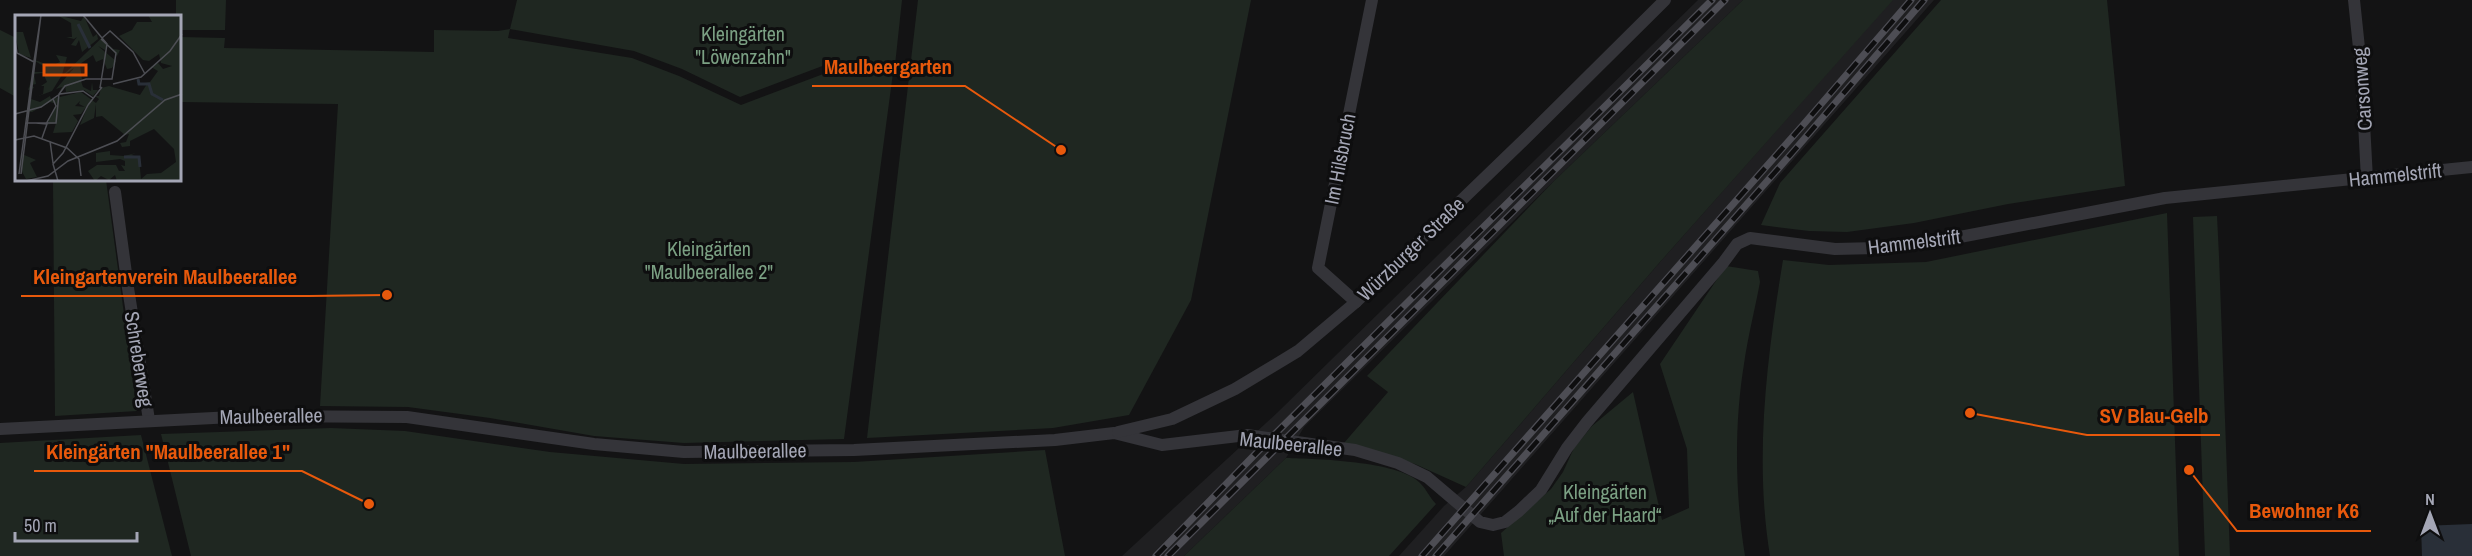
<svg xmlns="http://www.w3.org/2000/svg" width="2472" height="556" font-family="'Archivo Narrow',sans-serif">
<rect width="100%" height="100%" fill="#131314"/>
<!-- built -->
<g fill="#1f1f21">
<polygon points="1698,0 1743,0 1554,181 1304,427 1286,458 1184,556 1122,556 1278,412"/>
<polygon points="1892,0 1934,0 1444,556 1399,556 1444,506 1466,487 1660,262"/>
</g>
<!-- green -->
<g fill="#1f2721">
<polygon points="176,0 226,0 225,30 180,30 180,16 176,16"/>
<polygon points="517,0 902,0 895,65 833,62 740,97 682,69 634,51 510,29 508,38 632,58 679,76 741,105 834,70 893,73 844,439 684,443 594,436 490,418 408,407 320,406 338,104 180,102 180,37 225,38 224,48 434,52 434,30 498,31 510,29"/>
<polygon points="918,0 1251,0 1191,300 1129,415 1053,428 867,438"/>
<polygon points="1743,0 1893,0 1660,262 1466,487 1415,464 1344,443 1388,392 1367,376 1554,181"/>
<polygon points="1941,0 2107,0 2125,186 2008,204 1914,223 1847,232 1809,231 1761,225 1780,183"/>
<polygon points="0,30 16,38 16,97 0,88"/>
<polygon points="53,180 106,180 137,411 55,416"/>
<path d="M2167,213L2179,556H1770C1754,458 1767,357 1783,260L1829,265L1926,262Z"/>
<polygon points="2217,216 2219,256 2230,556 2205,556 2193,217"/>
<path d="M1726,266L1758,271L1760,282C1755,309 1748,336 1744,364C1734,425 1735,494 1745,556H1504L1501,533L1551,489L1563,472L1574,448L1592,426L1633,392L1662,520L1689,508L1687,449L1660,364Z"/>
<polygon points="331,428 405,431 550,452 684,464 854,462 1045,450 1065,556 191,556 161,434"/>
<polygon points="141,435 172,556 0,556 0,443"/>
<path d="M1286,458C1317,459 1397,461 1419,482C1426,488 1429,497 1436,504L1389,556H1184Z"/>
</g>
<!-- water -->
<polygon fill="#292f38" points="2472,524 2472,556 2422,556 2421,526"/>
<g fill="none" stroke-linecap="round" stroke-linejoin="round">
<!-- street -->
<g stroke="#343439" stroke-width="12">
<polyline points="2354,0 2361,67 2367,179"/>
<polyline points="115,192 128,288 149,420"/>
<polyline points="1356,302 1318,268 1372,0"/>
<polyline points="0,429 252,416 407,417 594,444 684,452 854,450 1055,440 1114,433 1162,445 1247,435 1355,450 1398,463 1427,477 1480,522 1493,525 1505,522 1519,511 1541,490 1567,448 1587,422 1723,263 1737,244 1750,238 1835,249 1877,248 1923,244 2165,198 2472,167"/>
<polyline points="1118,432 1172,419 1235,389 1298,351 1356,302 1530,134 1665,0"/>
</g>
<defs>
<g id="rail">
<polyline points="1156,556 1269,440 1712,0"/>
<polyline points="1168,556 1725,0"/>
<polyline points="1422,556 1803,125 1911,0"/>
<polyline points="1436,556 1792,153 1924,0"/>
</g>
</defs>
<!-- rail casing -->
<use href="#rail" stroke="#4d4d54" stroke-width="7"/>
<!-- rail -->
<use href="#rail" stroke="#0e0e0f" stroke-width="4.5" stroke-dasharray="14" stroke-linecap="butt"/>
</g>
<g text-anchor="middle" stroke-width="6" stroke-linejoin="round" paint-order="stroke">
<!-- park labels -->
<g font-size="20" fill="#7ba083" stroke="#0e0e0f">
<text x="743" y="41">Kleingärten<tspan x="743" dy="23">"Löwenzahn"</tspan></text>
<text x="709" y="256">Kleingärten<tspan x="709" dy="23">"Maulbeerallee 2"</tspan></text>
<text x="1605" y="499">Kleingärten<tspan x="1605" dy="23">„Auf der Haard“</tspan></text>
</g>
<!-- street labels -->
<g font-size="20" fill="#a4a6b5" stroke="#0e0e0f">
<text transform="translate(2362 89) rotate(-94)" y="7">Carsonweg</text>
<text transform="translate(1340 159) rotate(-79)" y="7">Im Hilsbruch</text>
<text transform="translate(2395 175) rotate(-6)" y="7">Hammelstrift</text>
<text transform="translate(1914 242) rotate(-7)" y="7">Hammelstrift</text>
<text transform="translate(1411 249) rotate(-44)" y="7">Würzburger Straße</text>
<text transform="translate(139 359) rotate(81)" y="7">Schreberweg</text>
<text transform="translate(271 416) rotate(-1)" y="7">Maulbeerallee</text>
<text transform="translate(1291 444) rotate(6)" y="7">Maulbeerallee</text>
<text transform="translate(755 451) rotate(-1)" y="7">Maulbeerallee</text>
</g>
</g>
<!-- overview -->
<g transform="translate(15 15)">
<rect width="166" height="166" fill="#131314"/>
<path d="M42,0L66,6L69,1L78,22L82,19L83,24L67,37L64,25L61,31L56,30L62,22L59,24L51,22H57L56,8ZM133,0H166V166H102L100,160L94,165L86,161L80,166L73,156L82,150H101L104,156H110L106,150L110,151V146L105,144L81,147V138L95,136V140L109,141L121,138L116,140L124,142L126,164L132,159L146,158L161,147L159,134L139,114L115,126V131L107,132L105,128L111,127L114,119L110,120L87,101L81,102V89L79,103L65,110L72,93L64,89L65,86L60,91L71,92L66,99L58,100L63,106L57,117L38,118L41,108L31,110L42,89L35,87L17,97H13L14,88L16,84L25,87L35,81L36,84L66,77L81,88L84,84L80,81H84L86,73L94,71L125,80L132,69H125L135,67L143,56L136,52L143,48L148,54L157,51L146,48L144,39L134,46L128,45L104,21L117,15L122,7H137ZM95,15L87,23L98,34L105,35L102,41L92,30L90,35L83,31L101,46L97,53L92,54L88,44L81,47L78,40L65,49L67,65L75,64L66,66L68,72L76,76L77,67L78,75H83L78,81L69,75L51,77L50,71L44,78L47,72L41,74L59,53L46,62ZM0,17H8L16,43L4,39ZM41,40L52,42L47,60L37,76L21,82L28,79L29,71H26L32,67L28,58L19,59L21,69L17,70L19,73L13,75L19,57H30V52L20,46V45L36,51L45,47ZM7,139L21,145L15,148L22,162L11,164L6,155Z" fill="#1f2721"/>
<path fill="none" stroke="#292f38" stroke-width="3" d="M63,9L75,33M123,64L124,69H134L137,79L148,85M109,142H124L125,152"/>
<path fill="none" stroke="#4d4e54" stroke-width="1.5" d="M68,0L92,29L85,73M87,23L95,16L118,37L130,59M23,24L19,46L26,0M0,25L2,38L19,47L4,159M98,69L126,62L155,36L167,19M73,90L87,72M0,99L26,92L45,79L68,76L78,83M11,108H41L44,79L50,71L71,64H97L101,38L86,24M21,108L32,109L27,123M31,109L41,91L38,84M0,125L19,121L52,133L64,144L66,161M35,126L38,148M6,159L26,0M11,166L33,161L53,146L102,126L150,85L167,79M43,166L38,149L48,138L73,90"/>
<path fill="#e8590c" fill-opacity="0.15" stroke="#e8590c" stroke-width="3" d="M29,50H71V60H29Z"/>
<rect width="166" height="166" fill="none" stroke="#a4a6b5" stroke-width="3"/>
</g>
<!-- callouts -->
<path fill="none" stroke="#e8590c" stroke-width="2" d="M1061 150L965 86H812M387 295L309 296H21M1970 413L2087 435H2220M369 504L302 471H34M2189 470L2237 531H2371"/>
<g fill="#e8590c" stroke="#0e0e0f" stroke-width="2">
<circle cx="1061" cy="150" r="6"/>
<circle cx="387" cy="295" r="6"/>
<circle cx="1970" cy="413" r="6"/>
<circle cx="369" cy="504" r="6"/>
<circle cx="2189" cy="470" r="6"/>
</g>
<g font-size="21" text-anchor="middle" font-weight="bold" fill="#e8590c" stroke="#0e0e0f" stroke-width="6" stroke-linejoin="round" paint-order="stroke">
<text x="888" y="74">Maulbeergarten</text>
<text x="165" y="284">Kleingartenverein Maulbeerallee</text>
<text x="2154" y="423">SV Blau-Gelb</text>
<text x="168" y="459">Kleingärten "Maulbeerallee 1"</text>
<text x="2304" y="518">Bewohner K6</text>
</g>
<!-- north arrow -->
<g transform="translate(2430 514)" stroke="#0e0e0f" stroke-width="4.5" paint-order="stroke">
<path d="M0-4.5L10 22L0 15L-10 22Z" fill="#a4a6b5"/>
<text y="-9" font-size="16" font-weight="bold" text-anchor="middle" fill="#a4a6b5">N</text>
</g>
<!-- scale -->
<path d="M15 532v9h122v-9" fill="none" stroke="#a4a6b5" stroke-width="3"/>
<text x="24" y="532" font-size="18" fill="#a4a6b5" stroke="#0e0e0f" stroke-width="4.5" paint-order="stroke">50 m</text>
</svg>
